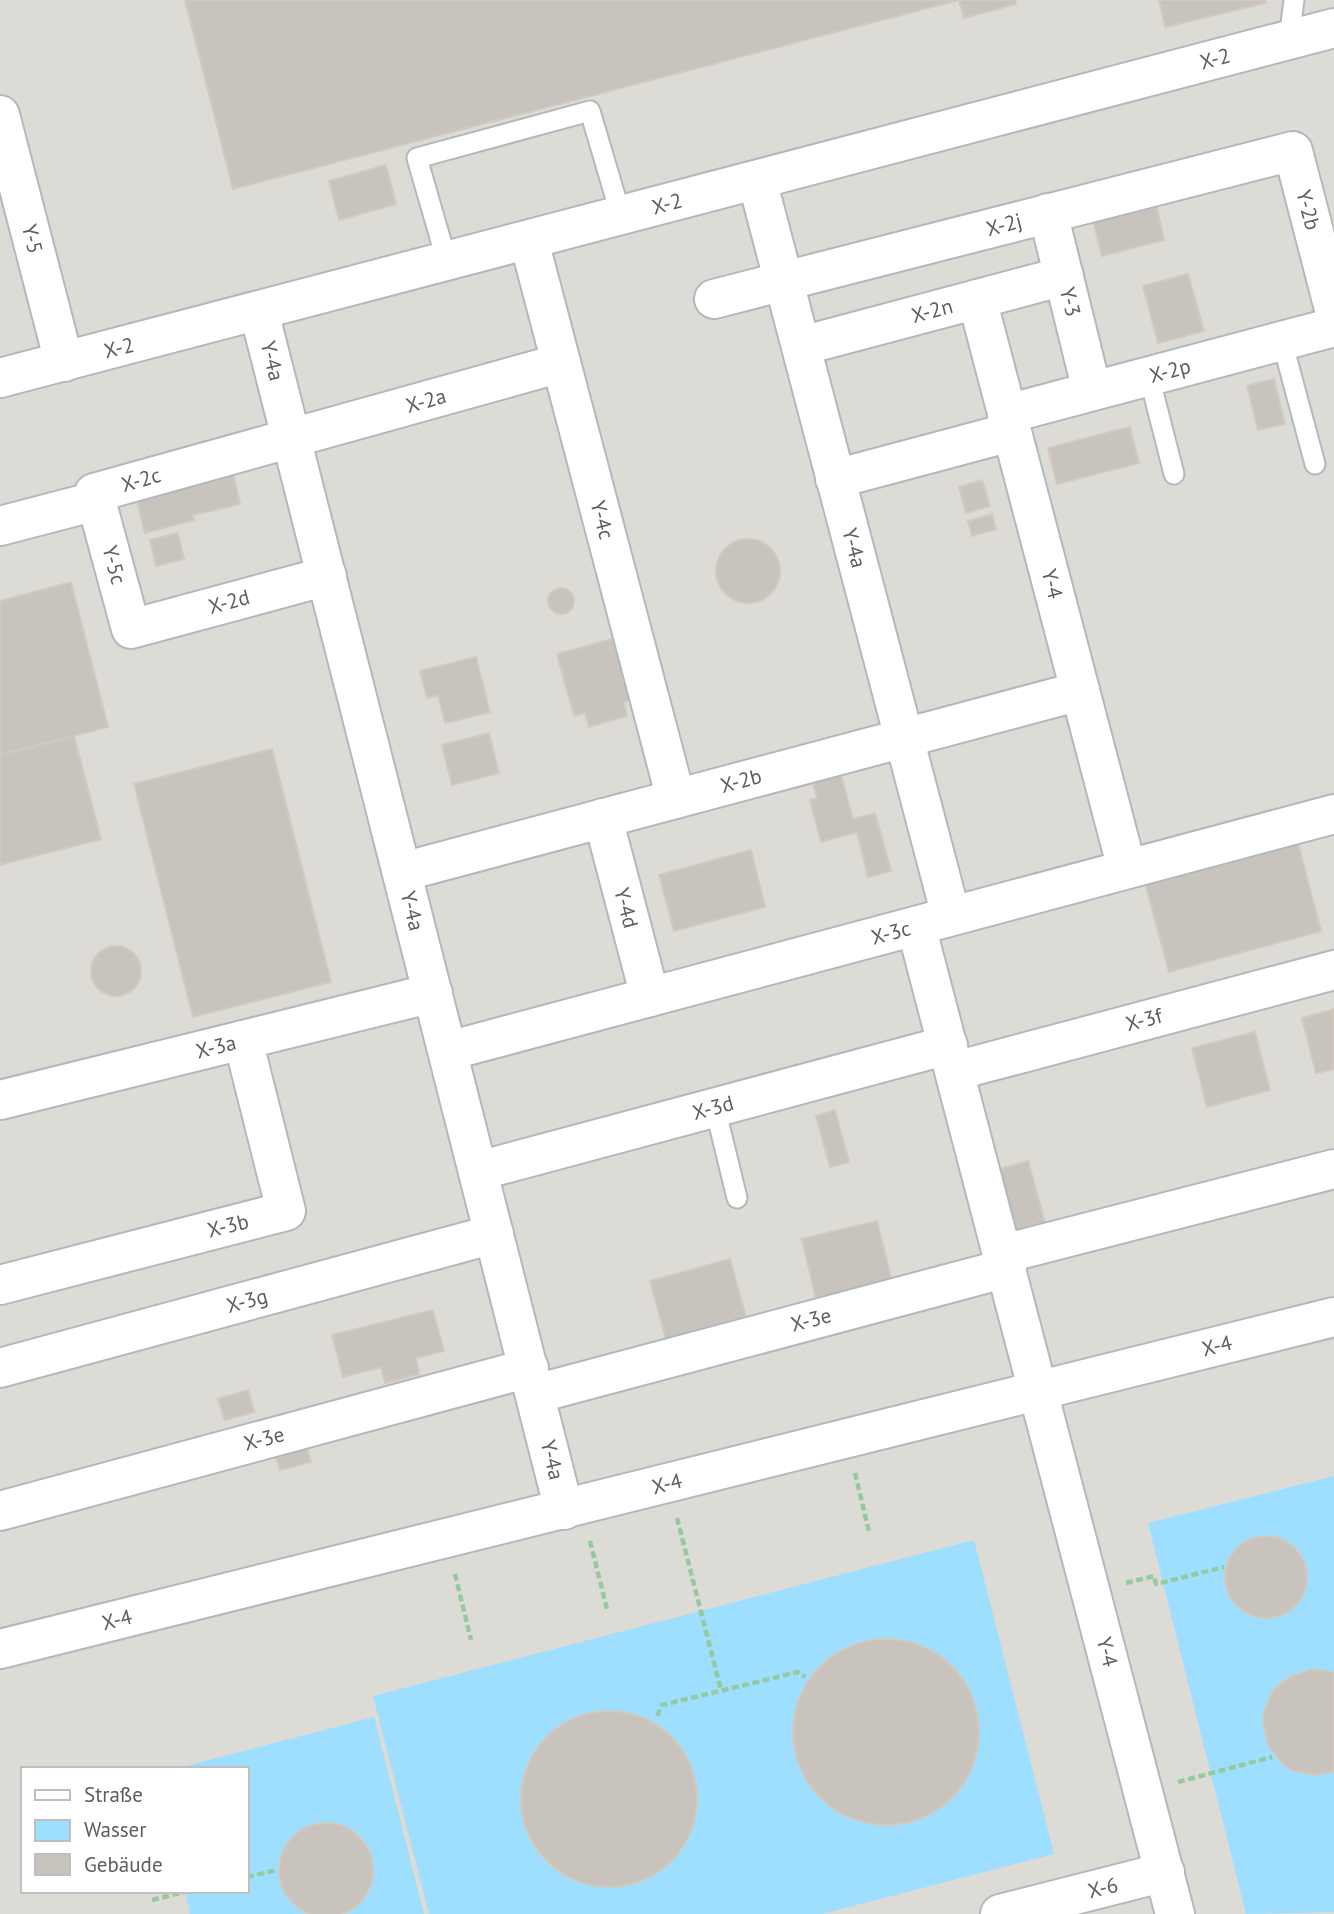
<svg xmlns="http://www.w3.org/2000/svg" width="1334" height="1914" font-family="'PT Sans',sans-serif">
<rect width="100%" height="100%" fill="#ede9e0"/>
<!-- industrial -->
<path fill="#dddbd5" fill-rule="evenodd" d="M0,0H1334V1914H0ZM23,1769H247V1891H23Z"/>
<!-- water -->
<g fill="#9edeff">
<polygon points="1334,1476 1334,1912 1246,1914 1148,1523"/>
<polygon points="974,1540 1054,1854 822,1914 429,1914 373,1696"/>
<polygon points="374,1717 424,1914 190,1914 185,1891 247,1891 247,1769 174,1769"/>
</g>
<!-- building -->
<g fill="#c8c3bd" stroke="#d2cabe" stroke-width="2">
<polygon points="185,0 959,0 233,189"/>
<polygon points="959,0 1015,0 1016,4 964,18"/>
<polygon points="1159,0 1265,0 1266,3 1165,27"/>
<polygon points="386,165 396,204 339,220 329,181"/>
<polygon points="1156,204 1164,240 1102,256 1093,220"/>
<polygon points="1188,274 1204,331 1158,343 1143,286"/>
<polygon points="1274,379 1285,424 1258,430 1247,386"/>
<polygon points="1130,427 1139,463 1057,484 1048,448"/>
<polygon points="233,473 240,504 193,515 194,520 145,533 136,497"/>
<polygon points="982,480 990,506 966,513 959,487"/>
<polygon points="992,514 996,529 972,536 968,521"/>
<polygon points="178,533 184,559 156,566 150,540"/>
<circle cx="748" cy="571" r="32"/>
<polygon points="71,582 108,727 0,755 0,601"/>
<circle cx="561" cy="601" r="13"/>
<polygon points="624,636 640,698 624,702 627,716 589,727 585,713 574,716 557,654"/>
<polygon points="476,657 490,712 445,723 438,695 427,698 420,671"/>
<polygon points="489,733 499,773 452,785 442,745"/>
<polygon points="74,736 101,839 0,865 0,755"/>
<polygon points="272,749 331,982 193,1017 134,784"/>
<polygon points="841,775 853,819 875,813 891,871 868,877 857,832 821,842 810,800 817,798 813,783"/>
<polygon points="1298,843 1321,931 1169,972 1145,883"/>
<polygon points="751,850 765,907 674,931 659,875"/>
<circle cx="116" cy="971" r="25"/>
<polygon points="1334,1009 1334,1069 1316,1073 1302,1018"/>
<polygon points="1255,1032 1270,1090 1207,1107 1192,1048"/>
<polygon points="835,1110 849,1162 830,1167 816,1116"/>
<polygon points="1028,1161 1046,1226 1015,1234 997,1170"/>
<polygon points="877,1221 892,1281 816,1299 802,1239"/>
<polygon points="730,1259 746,1317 666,1339 650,1281"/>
<polygon points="433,1310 444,1351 416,1358 419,1374 385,1383 381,1367 343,1377 332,1335"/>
<polygon points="248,1390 254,1412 225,1420 218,1399"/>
<polygon points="307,1448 311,1462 280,1470 276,1457"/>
<circle cx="1266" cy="1577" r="41"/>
<circle cx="886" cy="1732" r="93"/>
<polygon points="1313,1669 1334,1672 1334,1772 1313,1775 1291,1770 1282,1763 1268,1745 1263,1723 1264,1711 1273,1690 1291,1676"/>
<circle cx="609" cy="1799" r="88"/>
<circle cx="326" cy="1870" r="47"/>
</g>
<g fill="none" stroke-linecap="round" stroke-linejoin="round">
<defs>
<g id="service">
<polyline points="1289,39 1294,0"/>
<polyline points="447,262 417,158 590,111 621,216"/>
<polyline points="1282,341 1315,464"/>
<polyline points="1149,376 1174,474"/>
<polyline points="715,1108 737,1198"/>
</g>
<g id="minor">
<polyline points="0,115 64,362"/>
<polyline points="757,180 951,916"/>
<polyline points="1048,213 1092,391"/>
<polyline points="529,241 676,799"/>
<polyline points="714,299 1293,151 1334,309"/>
<polyline points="977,299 1127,869"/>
<polyline points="259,312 564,1510"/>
<polyline points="801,346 1064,276"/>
<polyline points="0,378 1334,28"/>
<polyline points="1007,414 1334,327"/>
<polyline points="835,479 1011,432"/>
<polyline points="0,526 96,501"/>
<polyline points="327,576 131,629 94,493 561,363"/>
<polyline points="603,818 650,997"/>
<polyline points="402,872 1080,691"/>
<polyline points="916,926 1175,1914"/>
<polyline points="448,1051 1334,814"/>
<polyline points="955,1071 1334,970"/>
<polyline points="0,1100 433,993"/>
<polyline points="478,1171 948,1045"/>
<polyline points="1003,1254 1334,1169"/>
<polyline points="0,1285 286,1211 243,1040"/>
<polyline points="0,1368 494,1234"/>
<polyline points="535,1394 1007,1268"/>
<polyline points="0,1511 529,1368"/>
<polyline points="0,1649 1334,1317"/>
<polyline points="1000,1914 1165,1872"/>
</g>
</defs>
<!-- service casing -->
<use href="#service" stroke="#b3b8bc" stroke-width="23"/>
<!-- minor casing -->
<use href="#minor" stroke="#b3b8bc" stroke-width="42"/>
<!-- path -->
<g stroke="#95ca9f" stroke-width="4.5" stroke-dasharray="7 3.5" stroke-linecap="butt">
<polyline points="855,1473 869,1532"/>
<polyline points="677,1518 721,1690"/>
<polyline points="590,1541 607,1609"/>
<polyline points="455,1574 471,1640"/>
<polyline points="1126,1583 1154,1576 1156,1584 1224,1567"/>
<polyline points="657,1716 662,1705 798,1672 805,1677"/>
<polyline points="1178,1782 1272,1757"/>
<polyline points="247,1877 277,1870"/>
<polyline points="152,1900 188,1891"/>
</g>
<!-- service -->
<use href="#service" stroke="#fff" stroke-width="19"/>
<!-- minor -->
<use href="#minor" stroke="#fff" stroke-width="38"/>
</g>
<g text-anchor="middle" stroke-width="6" stroke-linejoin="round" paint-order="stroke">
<!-- street labels -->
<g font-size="21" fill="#595e62" stroke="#fff">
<text transform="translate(1215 59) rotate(-15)" y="7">X-2</text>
<text transform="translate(667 204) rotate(-15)" y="7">X-2</text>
<text transform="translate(1308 210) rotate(75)" y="7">Y-2b</text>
<text transform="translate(1004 225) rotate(-15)" y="7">X-2j</text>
<text transform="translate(32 239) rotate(76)" y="7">Y-5</text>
<text transform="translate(1070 302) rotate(76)" y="7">Y-3</text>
<text transform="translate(932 311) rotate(-15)" y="7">X-2n</text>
<text transform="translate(119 348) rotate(-14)" y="7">X-2</text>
<text transform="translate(272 361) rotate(76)" y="7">Y-4a</text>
<text transform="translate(1170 371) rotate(-15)" y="7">X-2p</text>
<text transform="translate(426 401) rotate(-16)" y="7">X-2a</text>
<text transform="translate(141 480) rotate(-16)" y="7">X-2c</text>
<text transform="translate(602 520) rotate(75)" y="7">Y-4c</text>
<text transform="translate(854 548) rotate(75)" y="7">Y-4a</text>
<text transform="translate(114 565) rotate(75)" y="7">Y-5c</text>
<text transform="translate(1052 584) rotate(75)" y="7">Y-4</text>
<text transform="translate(229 602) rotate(-15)" y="7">X-2d</text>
<text transform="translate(741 781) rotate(-15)" y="7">X-2b</text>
<text transform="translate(626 908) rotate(75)" y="7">Y-4d</text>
<text transform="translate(412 911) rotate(76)" y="7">Y-4a</text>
<text transform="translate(891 933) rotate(-15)" y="7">X-3c</text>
<text transform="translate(1144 1020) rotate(-15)" y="7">X-3f</text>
<text transform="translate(216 1047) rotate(-14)" y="7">X-3a</text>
<text transform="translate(713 1108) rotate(-15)" y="7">X-3d</text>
<text transform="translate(228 1226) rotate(-14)" y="7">X-3b</text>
<text transform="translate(247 1301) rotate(-15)" y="7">X-3g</text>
<text transform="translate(811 1320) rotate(-15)" y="7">X-3e</text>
<text transform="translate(1217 1346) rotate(-14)" y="7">X-4</text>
<text transform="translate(264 1439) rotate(-15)" y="7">X-3e</text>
<text transform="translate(552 1460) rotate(76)" y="7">Y-4a</text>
<text transform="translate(667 1484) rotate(-14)" y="7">X-4</text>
<text transform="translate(117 1620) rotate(-14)" y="7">X-4</text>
<text transform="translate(1107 1652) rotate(75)" y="7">Y-4</text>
<text transform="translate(1103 1888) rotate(-14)" y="7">X-6</text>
</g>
</g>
<!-- legend -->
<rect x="21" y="1767" width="228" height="126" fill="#ffffff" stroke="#bdbfc0" stroke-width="2"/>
<rect x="35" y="1790" width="35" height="10" fill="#ffffff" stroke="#bdbfc0" stroke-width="2"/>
<text x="84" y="1802" font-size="21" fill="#595e62">Straße</text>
<rect x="35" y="1820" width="35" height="21" fill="#9edeff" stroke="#bdbfc0" stroke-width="2"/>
<text x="84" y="1837" font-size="21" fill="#595e62">Wasser</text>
<rect x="35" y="1854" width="35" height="21" fill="#c8c3bd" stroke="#bdbfc0" stroke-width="2"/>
<text x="84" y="1872" font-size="21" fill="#595e62">Gebäude</text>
</svg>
